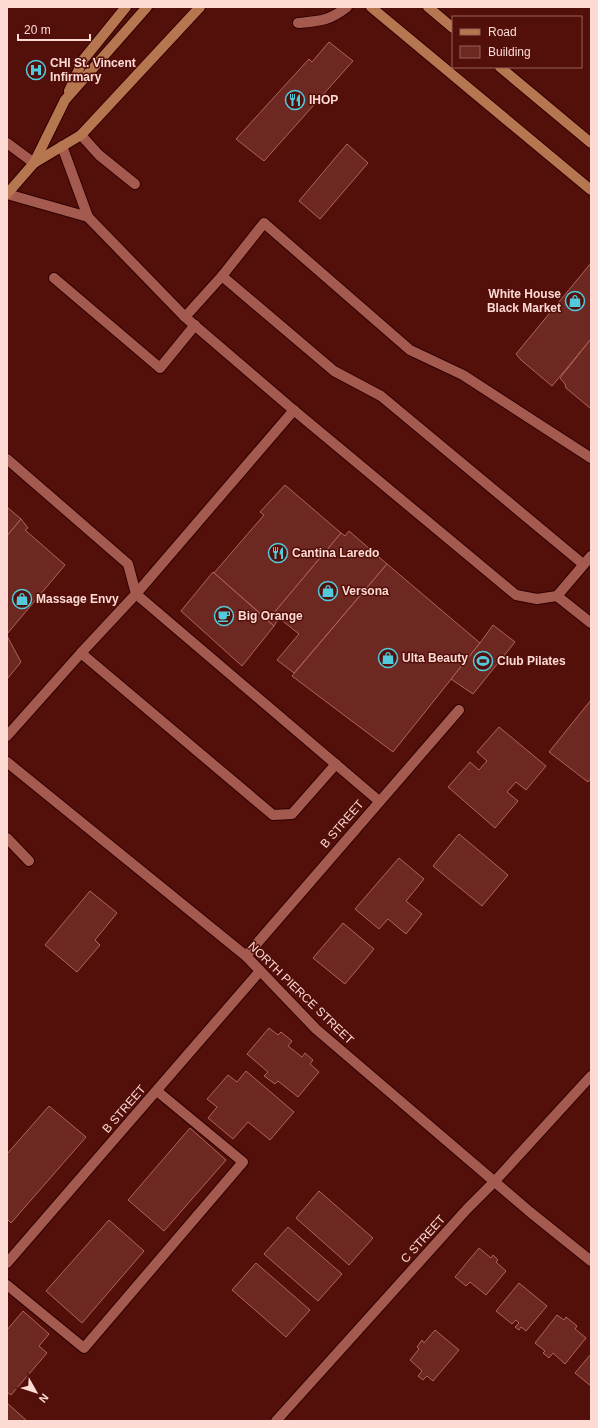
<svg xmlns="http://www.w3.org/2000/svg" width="598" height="1428" font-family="Arial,sans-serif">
<rect width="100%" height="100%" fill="#530f0a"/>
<!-- building -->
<g fill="#6d2821" stroke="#b0645a">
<polygon points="329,42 353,61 264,161 236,139 309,59 312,62"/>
<polygon points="347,144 368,163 320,219 299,201"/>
<polygon points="591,263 591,339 552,386 521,360 516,354"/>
<polygon points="591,339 591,407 590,408 566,388 565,384 560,378"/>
<polygon points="285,485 341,533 268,620 214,573 264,515 260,512"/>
<polygon points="7,507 21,519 7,536"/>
<polygon points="21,519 28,528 25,530 65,565 7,634 7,536"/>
<polygon points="349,531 387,564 294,673 277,660 299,634 279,618 274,626 268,620 341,533 345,536"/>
<polygon points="387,564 480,643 393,752 292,676"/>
<polygon points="213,572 274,626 242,666 181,611"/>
<polygon points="493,625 515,642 473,694 451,679 480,643"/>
<polygon points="7,636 21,662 7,679"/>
<polygon points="591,700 591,778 588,782 549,752"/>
<polygon points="499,727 546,766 526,790 516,782 507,792 518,801 495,828 448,787 470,762 479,770 487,761 477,752"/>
<polygon points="459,834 508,875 482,906 433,866"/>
<polygon points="399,858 424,879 406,901 422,914 406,934 388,919 379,929 355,909"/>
<polygon points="90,891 117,913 95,940 100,945 77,972 45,945"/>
<polygon points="343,923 374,949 345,984 313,958"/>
<polygon points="269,1028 278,1035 281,1032 292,1041 288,1046 302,1057 305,1053 313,1060 310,1064 319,1072 298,1097 278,1081 275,1084 264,1076 268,1072 247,1054"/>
<polygon points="246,1071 294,1112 270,1140 248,1122 233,1139 208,1118 217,1107 207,1099 228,1075 237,1082"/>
<polygon points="49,1106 86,1137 11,1223 7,1219 7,1154"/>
<polygon points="190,1128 226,1160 164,1231 128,1200"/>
<polygon points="319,1191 373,1238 349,1265 296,1218"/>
<polygon points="109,1220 144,1251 82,1323 46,1291"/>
<polygon points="288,1227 342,1274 318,1301 264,1254"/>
<polygon points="479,1248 491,1258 493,1255 498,1260 496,1262 506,1271 486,1295 470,1282 466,1286 455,1277"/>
<polygon points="256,1263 310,1310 286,1337 232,1290"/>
<polygon points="519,1283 547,1306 526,1331 521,1327 519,1330 515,1327 519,1323 516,1320 512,1324 496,1311"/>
<polygon points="23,1311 49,1334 39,1346 47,1353 11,1395 7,1392 7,1330"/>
<polygon points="557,1315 564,1320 566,1317 577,1326 575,1329 586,1338 565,1364 553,1353 549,1358 543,1353 545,1351 535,1343"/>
<polygon points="435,1330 459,1350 433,1381 427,1376 423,1380 418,1376 422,1371 410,1360 419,1349 417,1347 422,1340 424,1343"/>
<polygon points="591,1354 591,1386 575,1373"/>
<polygon points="7,1403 27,1421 7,1421"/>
</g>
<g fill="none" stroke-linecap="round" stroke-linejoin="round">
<defs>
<g id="lane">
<path d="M298,23C320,21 329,21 347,7"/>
<polyline points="81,135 99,155 135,184"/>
<polyline points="7,143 34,163"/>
<polyline points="62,146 88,217 185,317 290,407 516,595 537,599 557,596 591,623"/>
<polyline points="7,194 88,217"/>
<polyline points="222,276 334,371 381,396 583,564"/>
<polyline points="54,278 160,368 195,325"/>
<polyline points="185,317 222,276 264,223 410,350 463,375 591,458"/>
<polyline points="7,459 128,564 136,594 379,801"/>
<polyline points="557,596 591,556"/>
<polyline points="81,653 273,815 292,814 336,764"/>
<polyline points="7,736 81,653 136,594 294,410"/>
<polyline points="7,838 29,861"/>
<polyline points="7,1285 84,1348 243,1162 157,1091"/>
</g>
<g id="street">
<polyline points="7,762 246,956 316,1029 530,1212 591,1261"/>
<polyline points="246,956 459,710"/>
<polyline points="7,1263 260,971"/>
<polyline points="276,1421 467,1209 495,1181 591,1076"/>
</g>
<g id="secondary">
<polyline points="371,7 591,190"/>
<polyline points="428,7 453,28"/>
<polyline points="500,67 591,143"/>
<polyline points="69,91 83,60 126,7"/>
<polyline points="34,163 81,135 200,7"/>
<polyline points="7,194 34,163 65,100 147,7"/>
</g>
</defs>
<!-- lane casing -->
<use href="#lane" stroke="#2f0000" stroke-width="12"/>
<!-- street casing -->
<use href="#street" stroke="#2f0000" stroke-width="12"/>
<!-- secondary casing -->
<use href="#secondary" stroke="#2f0000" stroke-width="12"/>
<!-- lane -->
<use href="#lane" stroke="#a55a50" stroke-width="10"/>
<!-- street -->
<use href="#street" stroke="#a55a50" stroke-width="10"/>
<!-- secondary -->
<use href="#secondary" stroke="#b6764f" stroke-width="10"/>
</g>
<!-- icons -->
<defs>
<symbol id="hospital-ring" viewBox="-11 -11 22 22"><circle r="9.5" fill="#530f0a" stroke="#53cadc" stroke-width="1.5"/><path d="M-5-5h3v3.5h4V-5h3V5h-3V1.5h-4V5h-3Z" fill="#53cadc"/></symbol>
<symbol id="restaurant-ring" viewBox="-11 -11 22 22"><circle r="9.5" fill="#530f0a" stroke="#53cadc" stroke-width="1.5"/><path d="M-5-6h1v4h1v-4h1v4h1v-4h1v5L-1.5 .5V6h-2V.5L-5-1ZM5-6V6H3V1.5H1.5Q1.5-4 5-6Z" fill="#53cadc"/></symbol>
<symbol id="shop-ring" viewBox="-11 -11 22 22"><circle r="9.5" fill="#530f0a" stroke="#53cadc" stroke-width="1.5"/><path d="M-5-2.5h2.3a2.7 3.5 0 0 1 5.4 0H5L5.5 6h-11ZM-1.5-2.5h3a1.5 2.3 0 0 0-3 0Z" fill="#53cadc"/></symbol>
<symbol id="cafe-ring" viewBox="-11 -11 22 22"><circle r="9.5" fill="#530f0a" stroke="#53cadc" stroke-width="1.5"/><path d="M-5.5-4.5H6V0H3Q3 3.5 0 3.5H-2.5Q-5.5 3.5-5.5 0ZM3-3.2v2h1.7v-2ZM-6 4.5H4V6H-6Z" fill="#53cadc"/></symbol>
<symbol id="stadium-ring" viewBox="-11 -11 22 22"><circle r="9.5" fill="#530f0a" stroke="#53cadc" stroke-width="1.5"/><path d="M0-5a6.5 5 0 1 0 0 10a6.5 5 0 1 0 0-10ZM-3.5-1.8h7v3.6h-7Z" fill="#53cadc"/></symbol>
</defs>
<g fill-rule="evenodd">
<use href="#hospital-ring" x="25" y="59" width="22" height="22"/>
<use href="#restaurant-ring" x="284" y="89" width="22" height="22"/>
<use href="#shop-ring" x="564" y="290" width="22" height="22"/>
<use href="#restaurant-ring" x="267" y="542" width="22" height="22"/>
<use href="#shop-ring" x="317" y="580" width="22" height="22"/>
<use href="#shop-ring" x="11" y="588" width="22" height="22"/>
<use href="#cafe-ring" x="213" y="605" width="22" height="22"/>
<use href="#shop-ring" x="377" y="647" width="22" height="22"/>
<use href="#stadium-ring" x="472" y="650" width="22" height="22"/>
</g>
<g text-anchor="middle" stroke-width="3" stroke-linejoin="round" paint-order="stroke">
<!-- poi labels -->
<g font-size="12" font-weight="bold" fill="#fddad4" stroke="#530f0a" text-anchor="start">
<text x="50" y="67">CHI St. Vincent<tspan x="50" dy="14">Infirmary</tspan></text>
<text x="309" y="104">IHOP</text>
<text x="561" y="298" text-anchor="end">White House<tspan x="561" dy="14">Black Market</tspan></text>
<text x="292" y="557">Cantina Laredo</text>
<text x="342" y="595">Versona</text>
<text x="36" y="603">Massage Envy</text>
<text x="238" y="620">Big Orange</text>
<text x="402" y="662">Ulta Beauty</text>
<text x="497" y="665">Club Pilates</text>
</g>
<!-- street labels -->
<g font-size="12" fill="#fddad4" stroke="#530f0a">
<text transform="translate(342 824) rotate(-49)" y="4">B STREET</text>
<text transform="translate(301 993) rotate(44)" y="4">NORTH PIERCE STREET</text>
<text transform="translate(124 1109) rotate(-49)" y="4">B STREET</text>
<text transform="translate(423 1239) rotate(-48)" y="4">C STREET</text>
</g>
</g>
<!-- border -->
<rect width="598" height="1428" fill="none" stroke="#fddad4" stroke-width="16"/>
<!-- legend -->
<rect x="452" y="16" width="130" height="52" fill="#530f0a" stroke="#97605b"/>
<rect x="460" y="29" width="20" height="6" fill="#b6764f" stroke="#97605b"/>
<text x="488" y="36" font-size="12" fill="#fddad4">Road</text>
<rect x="460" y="46" width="20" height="12" fill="#6d2821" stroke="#97605b"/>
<text x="488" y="56" font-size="12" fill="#fddad4">Building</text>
<!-- north arrow -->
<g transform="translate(36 1392) rotate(129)" stroke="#530f0a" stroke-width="3" paint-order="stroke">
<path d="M0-3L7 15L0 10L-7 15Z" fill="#fddad4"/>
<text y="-6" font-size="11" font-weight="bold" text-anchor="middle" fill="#fddad4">N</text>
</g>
<!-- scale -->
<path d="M18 34v6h72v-6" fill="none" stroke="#fddad4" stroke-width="2"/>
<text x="24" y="34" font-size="12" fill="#fddad4" stroke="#530f0a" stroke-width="3" paint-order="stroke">20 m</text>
</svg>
